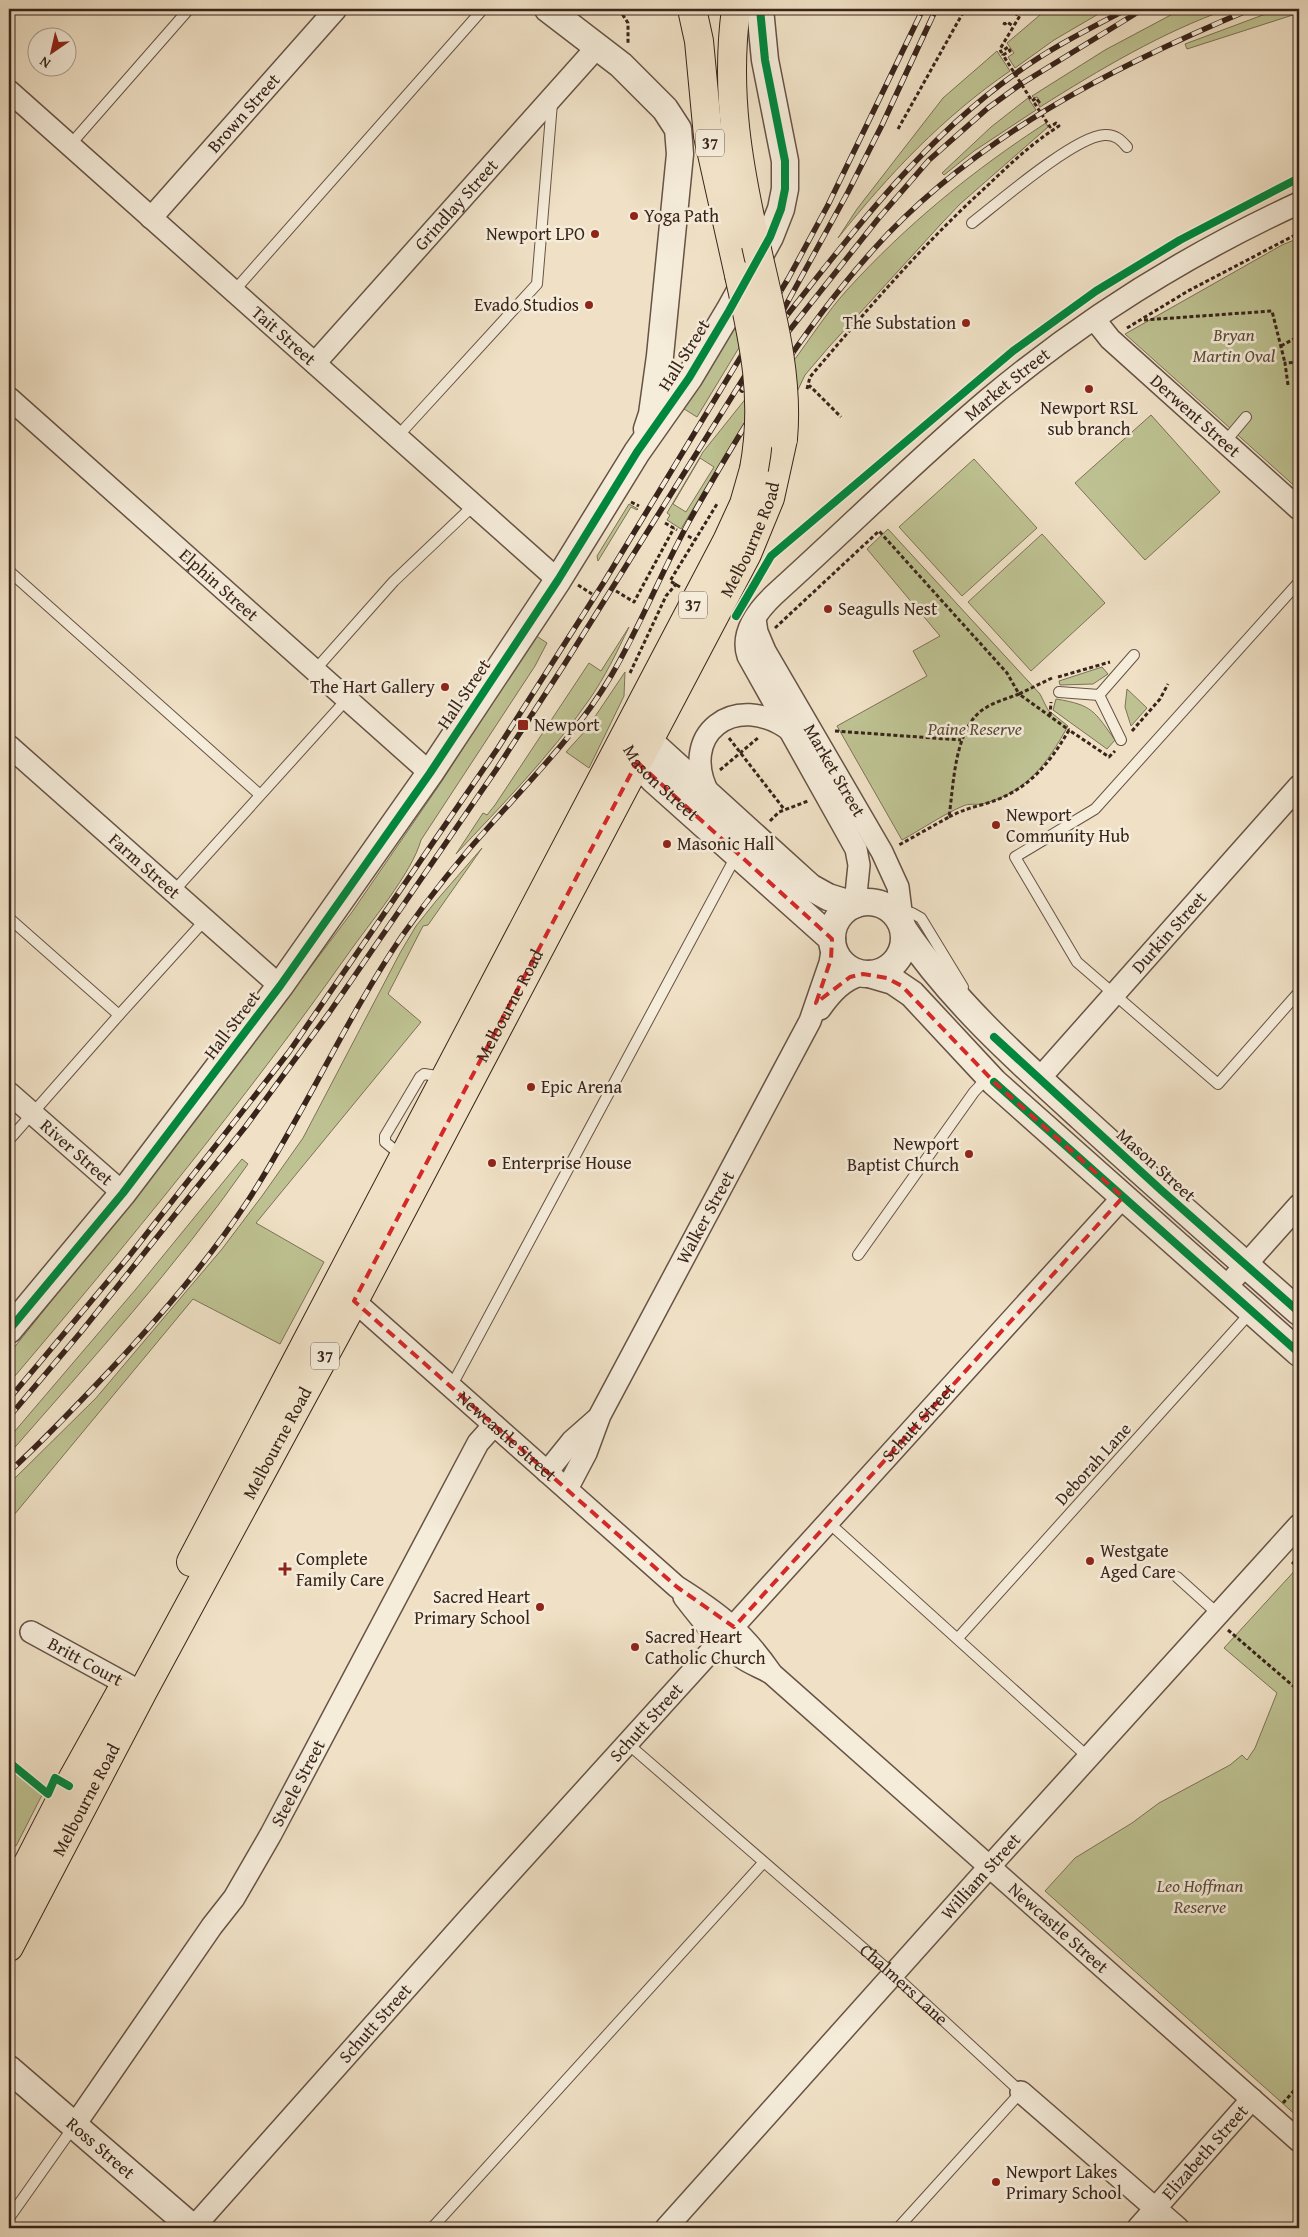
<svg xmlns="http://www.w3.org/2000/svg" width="1308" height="2237" font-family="'Gentium Book Plus',serif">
<rect width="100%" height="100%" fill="#f0e1c6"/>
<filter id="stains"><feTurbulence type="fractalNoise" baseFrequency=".004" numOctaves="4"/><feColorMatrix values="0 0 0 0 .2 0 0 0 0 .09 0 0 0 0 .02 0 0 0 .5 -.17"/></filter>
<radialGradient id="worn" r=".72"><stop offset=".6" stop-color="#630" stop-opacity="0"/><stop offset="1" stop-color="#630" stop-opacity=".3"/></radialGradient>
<!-- green -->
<g fill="#bec292" stroke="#7c7356" fill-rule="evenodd">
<polygon points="1047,9 1107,9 1054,40 1015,68 1008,57 1014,53 1007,43"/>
<path d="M1182,9H1228C1162,32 1099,70 1040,107L1038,104L1040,102L1037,97L1034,98L1032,96L1105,50Z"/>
<polygon points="1279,9 1299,9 1299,13 1187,49 1185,44"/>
<path d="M997,51L1010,71C944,116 888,175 838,238L857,209L943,98Z"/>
<polygon points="1028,98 1036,110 974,151 944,175 942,173 991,127"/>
<path d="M1046,123L1048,127L960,204L941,224L828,348L805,375L795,396L792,363C810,339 827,312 847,290C906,225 972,171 1046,123Z"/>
<polygon points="1299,238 1299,490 1125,334 1282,245"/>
<polygon points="733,316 740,346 697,417 681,407"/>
<path d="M747,397L749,415L681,529L667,520L670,515L667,513L703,452ZM700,458L714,467L686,512L673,504Z"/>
<polygon points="1151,415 1220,492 1145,560 1075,483"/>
<polygon points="974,459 1037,528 962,596 899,527"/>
<polygon points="629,504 638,509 637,510 631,507 598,561 597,556"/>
<path d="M888,529L1040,694L1048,710L1068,726C1047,764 1026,793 982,804C976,805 969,803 963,806C942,815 922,829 902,840L837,726L927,676L913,651L940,636L867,549Z"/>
<polygon points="1042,534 1105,603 1031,671 968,602"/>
<path d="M629,627C617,652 605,677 589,700C550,756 502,805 456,854L483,813L487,815L495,805L589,663L601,671Z"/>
<path d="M535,635L547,643L535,666L421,840C412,873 369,924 348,954C243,1103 127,1244 9,1383V1354L196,1120L352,912L442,781Z"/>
<polygon points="1102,667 1108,674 1093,684 1060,685 1059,681"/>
<polygon points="625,672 624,696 589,768 566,752 586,730"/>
<polygon points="1127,689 1147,708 1131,726 1125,707"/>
<path d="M1056,699C1093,705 1094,711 1115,740L1107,749L1053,710Z"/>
<polygon points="482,848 428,925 423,926 388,994 421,1022 256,1223 324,1262 280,1344 193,1299 9,1521 9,1484 96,1398 222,1249 262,1196 303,1138 400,953 416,926 436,901"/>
<path d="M242,1159L248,1164C176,1267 91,1360 9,1454V1438L136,1289Z"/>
<polygon points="1299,1566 1299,2118 1045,1891 1075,1858 1132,1823 1159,1803 1230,1765 1242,1755 1247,1760 1255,1748 1277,1693 1224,1648"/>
<polygon points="9,1766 42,1795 16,1846 9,1841"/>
</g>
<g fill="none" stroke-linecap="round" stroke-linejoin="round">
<defs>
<g id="service">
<polyline points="70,145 189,9"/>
<path d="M972,223C999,202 1074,137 1104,135C1115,134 1121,140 1127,147"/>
<polyline points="234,291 483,9"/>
<polyline points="397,437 537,284 552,103"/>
<polyline points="1225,442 1246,417"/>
<polyline points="9,571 259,794"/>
<polyline points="1299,582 1095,809 1015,857 1077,962 1218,1084 1299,992"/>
<polyline points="315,670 394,581 474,505"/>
<polyline points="1059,692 1099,695 1134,655"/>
<polyline points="1099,695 1121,740"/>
<polyline points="173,892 347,699"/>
<polyline points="883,905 912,913 921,918 963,987"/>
<polyline points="9,918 119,1015 9,1140"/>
<polyline points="119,1015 205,920"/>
<polyline points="402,1156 385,1142 385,1136 420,1077 424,1074 443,1077"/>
<polyline points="858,1255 974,1092 988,1077"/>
<polyline points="451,1387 736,856"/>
<polyline points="828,1522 1088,1757"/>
<polyline points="1177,1577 1218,1614"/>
<polyline points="958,1638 1251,1312"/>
<path id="s1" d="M628,1744L893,1974L1021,2092L898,2228"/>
<polyline points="9,1858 23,1870"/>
<polyline points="9,2218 74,2126"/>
<polyline points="432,2228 763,1863"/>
</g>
<g id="minor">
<path id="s2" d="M9,91L558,580"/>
<path id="s3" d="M151,218L336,9"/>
<path id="s4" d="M1095,320L1110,339L1299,509"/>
<path id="s5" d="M315,363L598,46"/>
<path id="s6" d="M9,398L430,773"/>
<path id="s7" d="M755,619L757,632L765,651L882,852L898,887L903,927"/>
<path id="s8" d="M9,746L280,986"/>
<path d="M710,796C676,735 735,689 791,731"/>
<path id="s9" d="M855,904L859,865L856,849L748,656C740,632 759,609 775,594C846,530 914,462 987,400C1081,321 1188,254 1299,203"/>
<path d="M820,1009C832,992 843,980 863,974"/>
<path id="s10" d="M1039,1079L1299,786"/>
<path id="s11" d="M9,1093L123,1193"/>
<polyline points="1225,1288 1299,1205"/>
<path id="s12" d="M343,1291L677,1587C720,1614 743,1632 772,1674L1299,2141"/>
<polyline points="547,1472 572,1441 597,1419"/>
<path id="s13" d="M567,1489L586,1453L600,1415L810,1021L830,963L833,945"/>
<path d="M684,1597C701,1619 718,1641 741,1657C749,1663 760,1667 769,1672"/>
<path id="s14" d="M31,1632L139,1691"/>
<polyline points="1021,2092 1178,2228"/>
<path id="s15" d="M74,2126L212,1926L234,1898L271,1834L478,1443L494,1425"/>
<path id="s16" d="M193,2228L468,1919L1123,1197"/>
<path id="s17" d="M666,2228L990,1866L1299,1525"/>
<path id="s18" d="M1138,2228L1252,2099"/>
</g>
<g id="tertiary">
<polyline points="548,9 621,65 665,109 678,129 680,154 660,356 652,414 647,429"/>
<polyline points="628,739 648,740 810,887 828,897 854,905"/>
<path id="s19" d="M627,745L637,762L654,780L832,939"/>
<circle cx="868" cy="938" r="36"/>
<path d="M904,930C953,1002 1018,1060 1082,1118C1154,1184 1227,1248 1299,1312"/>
<polyline points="869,974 893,981 912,994 994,1082 1299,1353"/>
<polyline points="9,1330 123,1193 280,986 430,773 558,580 637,452 689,378 729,311 770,237 781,209 785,189 785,161 765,60 760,9"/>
<path id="s20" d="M9,2069L193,2228"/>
</g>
<g id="primary">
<polyline points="692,9 699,41 708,136 739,275"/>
<path d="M736,9C725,91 738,165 756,245"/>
<polyline points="191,1562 727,541 744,504 754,469"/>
<polyline points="9,1900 59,1803 122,1690"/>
<path id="s21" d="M9,1947L142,1693L354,1301L747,554L770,498L783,439"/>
</g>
</defs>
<!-- service casing -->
<use href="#service" stroke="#675346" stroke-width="12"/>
<!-- minor casing -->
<use href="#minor" stroke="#675346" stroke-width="24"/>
<!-- tertiary casing -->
<use href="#tertiary" stroke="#675346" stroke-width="29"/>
<!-- primary casing -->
<use href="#primary" stroke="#39241b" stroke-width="30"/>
<!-- path -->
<g stroke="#39241b" stroke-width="3" stroke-dasharray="4 2.5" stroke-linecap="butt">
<polyline points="619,9 628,23 628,44"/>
<polyline points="1009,9 1019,16"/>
<polyline points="1003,23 1005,24 1007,22 1013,26"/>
<polyline points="898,129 965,9"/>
<polyline points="1144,320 1272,311 1285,363"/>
<polyline points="1127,328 1188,291 1299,233"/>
<polyline points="1281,346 1299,336"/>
<polyline points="1288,385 1285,363 1299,362"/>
<polyline points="809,388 810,386 841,417"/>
<path d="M807,389L810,377C866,311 922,245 986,187C1009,165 1032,143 1059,126L1056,123L1050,127L1035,104L1039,102L1036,98L1032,101L1003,55L1010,51L1008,47L1001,52L1000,49L1024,9"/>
<polyline points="631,502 639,506"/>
<polyline points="665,523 677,530"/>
<polyline points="688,536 695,540"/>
<polyline points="578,585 592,594"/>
<polyline points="680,587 670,581 717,504"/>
<polyline points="616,591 634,602 674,528"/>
<path d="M775,628L879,531L1007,673L1019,694C1009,698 997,701 987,707C954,725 954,783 949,817L899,845"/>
<polyline points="630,673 666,596 677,583"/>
<polyline points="1058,677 1110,662"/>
<polyline points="1052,678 1019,694 1069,730"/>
<polyline points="1050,716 1051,702"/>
<polyline points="835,731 961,740"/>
<polyline points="1132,731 1160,699 1168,684"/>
<polyline points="729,738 784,809"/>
<polyline points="720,770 759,737"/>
<path d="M949,817C963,810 967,809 981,805C1025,793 1047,768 1069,730L1109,757L1115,751"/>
<polyline points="770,821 779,812 808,801"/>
<polyline points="1292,1562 1297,1566 1299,1581"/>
<polyline points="1228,1630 1299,1691"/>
<polyline points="1283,2103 1299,2085"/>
</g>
<!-- service -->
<use href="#service" stroke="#f5ecda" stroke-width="10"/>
<!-- minor -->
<use href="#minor" stroke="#f5ecda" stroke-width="21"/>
<!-- tertiary -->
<use href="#tertiary" stroke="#f5ecda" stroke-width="26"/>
<!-- primary -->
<use href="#primary" stroke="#f0e1c6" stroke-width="28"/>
<defs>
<g id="rail">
<path d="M781,323C851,234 922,140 1015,74C1050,48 1089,29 1127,9"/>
<polyline points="742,390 878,219 929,160 988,108 1021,84 1143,9"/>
<polyline points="9,1399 130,1255 289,1052 498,748 604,582 788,279 828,205 923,9"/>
<polyline points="9,1417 81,1332 246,1126 329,1013 496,770 564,665 763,347 848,192 882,125 936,9"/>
<path d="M9,1472C45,1439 79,1403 113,1367C162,1314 209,1260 249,1199C304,1114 345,1020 402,936C430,896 461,857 494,821C536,774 579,730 611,676C641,625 662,570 691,518C744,424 801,331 873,250C973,138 1114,66 1251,9"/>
</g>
</defs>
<!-- rail casing -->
<use href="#rail" stroke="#39241b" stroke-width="5.5"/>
<!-- rail -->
<use href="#rail" stroke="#f5ecda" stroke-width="4" stroke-dasharray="11" stroke-linecap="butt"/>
<defs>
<g id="primary-bridge">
<path d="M756,245C770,309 789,373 783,439"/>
<path d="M739,275C754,342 767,399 754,469"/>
</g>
</defs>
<!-- primary-bridge casing -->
<use href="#primary-bridge" stroke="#39241b" stroke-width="30" stroke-linecap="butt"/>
<!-- primary-bridge -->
<use href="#primary-bridge" stroke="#f0e1c6" stroke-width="28"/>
<defs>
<g id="cycleway">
<polyline points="736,616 771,556 1013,351 1096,291 1180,240 1299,178"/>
<polyline points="994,1037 1161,1190 1299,1312"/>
<polyline points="994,1082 1299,1353"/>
<polyline points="9,1330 123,1193 280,986 430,773 558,580 637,452 689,378 729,311 770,237 781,209 785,189 785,161 765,60 760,9"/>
<polyline points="9,1762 48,1794 55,1778 69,1786"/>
</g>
</defs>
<!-- cycleway casing -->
<use href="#cycleway" stroke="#f5ecda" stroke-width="11"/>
<!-- cycleway -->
<use href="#cycleway" stroke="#00873e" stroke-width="8"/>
</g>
<!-- marked area -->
<path fill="none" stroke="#d62828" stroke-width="4" stroke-dasharray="10 6" stroke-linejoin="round" d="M637,762L832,939L831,959L816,1003L850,977L863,974L887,978L902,986L994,1082L1123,1197L734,1627L677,1587L354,1301Z"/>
<!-- markers -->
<g fill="#8f2418" stroke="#f5ecda" stroke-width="2">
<circle cx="634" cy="216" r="5"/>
<circle cx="595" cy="234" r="5"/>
<circle cx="589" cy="305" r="5"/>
<circle cx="966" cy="323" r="5"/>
<circle cx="1089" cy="389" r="5"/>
<circle cx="828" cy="609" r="5"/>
<circle cx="445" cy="687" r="5"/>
<rect x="517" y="719" width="12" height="12" rx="2.5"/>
<circle cx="996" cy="825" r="5"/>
<circle cx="667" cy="844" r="5"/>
<circle cx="531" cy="1087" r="5"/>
<circle cx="969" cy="1154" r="5"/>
<circle cx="492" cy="1163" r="5"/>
<circle cx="1090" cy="1561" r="5"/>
<path d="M282.5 1561.5h5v5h5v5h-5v5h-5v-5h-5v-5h5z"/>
<circle cx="540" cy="1607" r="5"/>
<circle cx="635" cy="1647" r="5"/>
<circle cx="996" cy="2182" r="5"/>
</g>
<g text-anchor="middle" stroke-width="5" stroke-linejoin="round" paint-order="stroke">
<!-- shield labels -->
<g fill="#f5ecda" stroke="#716054" stroke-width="1">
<rect x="696" y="129.5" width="28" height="27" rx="4"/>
<rect x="679" y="591.5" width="28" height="27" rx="4"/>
<rect x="311" y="1342.5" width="28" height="27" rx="4"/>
</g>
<g font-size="16" font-weight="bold" fill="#39241b">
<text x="710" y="149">37</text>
<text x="693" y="611">37</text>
<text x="325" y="1362">37</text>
</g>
<!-- street labels -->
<g font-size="18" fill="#39241b" stroke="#f5ecda">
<text dy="6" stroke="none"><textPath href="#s3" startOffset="140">Brown Street</textPath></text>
<text dy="6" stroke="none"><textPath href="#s5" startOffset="212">Grindlay Street</textPath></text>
<text dy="6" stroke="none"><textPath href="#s2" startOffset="368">Tait Street</textPath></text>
<text transform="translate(684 355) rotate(-58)" y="6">Hall Street</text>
<text dy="6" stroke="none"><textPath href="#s9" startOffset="661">Market Street</textPath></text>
<text dy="6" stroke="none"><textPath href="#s4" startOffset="139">Derwent Street</textPath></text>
<text dy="6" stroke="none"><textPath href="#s21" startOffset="1591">Melbourne Road</textPath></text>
<text dy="6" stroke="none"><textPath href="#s6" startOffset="281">Elphin Street</textPath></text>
<text transform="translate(464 694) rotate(-56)" y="6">Hall Street</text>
<text dy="6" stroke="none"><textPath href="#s7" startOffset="172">Market Street</textPath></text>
<text dy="6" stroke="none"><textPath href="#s19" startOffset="51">Mason Street</textPath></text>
<text dy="6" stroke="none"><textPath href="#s8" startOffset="181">Farm Street</textPath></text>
<text dy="6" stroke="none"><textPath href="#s10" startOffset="196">Durkin Street</textPath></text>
<text dy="6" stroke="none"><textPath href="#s21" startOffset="1066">Melbourne Road</textPath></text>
<text transform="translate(232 1025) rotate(-53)" y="6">Hall Street</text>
<text dy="6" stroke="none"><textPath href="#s11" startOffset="90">River Street</textPath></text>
<text transform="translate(1156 1165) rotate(42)" y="6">Mason Street</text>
<text dy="6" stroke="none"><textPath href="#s13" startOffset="305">Walker Street</textPath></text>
<text dy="6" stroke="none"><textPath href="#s16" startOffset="1084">Schutt Street</textPath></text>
<text dy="6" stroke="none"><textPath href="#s12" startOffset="219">Newcastle Street</textPath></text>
<text dy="6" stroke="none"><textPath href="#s21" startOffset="571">Melbourne Road</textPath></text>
<text transform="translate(1093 1464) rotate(-48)" y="6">Deborah Lane</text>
<text dy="6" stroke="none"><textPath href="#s14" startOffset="62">Britt Court</textPath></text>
<text dy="6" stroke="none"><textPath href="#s16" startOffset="679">Schutt Street</textPath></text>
<text dy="6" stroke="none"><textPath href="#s15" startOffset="410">Steele Street</textPath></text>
<text dy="6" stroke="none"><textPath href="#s21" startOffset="166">Melbourne Road</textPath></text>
<text dy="6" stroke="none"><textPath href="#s17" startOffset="472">William Street</textPath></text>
<text dy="6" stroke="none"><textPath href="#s12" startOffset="959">Newcastle Street</textPath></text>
<text dy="6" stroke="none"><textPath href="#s1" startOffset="366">Chalmers Lane</textPath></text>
<text dy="6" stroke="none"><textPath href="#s16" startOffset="274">Schutt Street</textPath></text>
<text dy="6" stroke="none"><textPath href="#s20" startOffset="121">Ross Street</textPath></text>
<text dy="6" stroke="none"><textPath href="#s18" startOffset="101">Elizabeth Street</textPath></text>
</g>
<!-- poi labels -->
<g font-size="18" fill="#39241b" stroke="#f5ecda" text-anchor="start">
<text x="644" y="222">Yoga Path</text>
<text x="585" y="240" text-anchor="end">Newport LPO</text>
<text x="579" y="311" text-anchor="end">Evado Studios</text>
<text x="956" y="329" text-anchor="end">The Substation</text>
<text x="1089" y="414" text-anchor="middle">Newport RSL<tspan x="1089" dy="21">sub branch</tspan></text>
<text x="838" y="615">Seagulls Nest</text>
<text x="435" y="693" text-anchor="end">The Hart Gallery</text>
<text x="534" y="731">Newport</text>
<text x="1006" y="821">Newport<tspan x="1006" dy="21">Community Hub</tspan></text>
<text x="677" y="850">Masonic Hall</text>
<text x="541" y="1093">Epic Arena</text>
<text x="959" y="1150" text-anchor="end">Newport<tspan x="959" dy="21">Baptist Church</tspan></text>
<text x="502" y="1169">Enterprise House</text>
<text x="1100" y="1557">Westgate<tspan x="1100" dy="21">Aged Care</tspan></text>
<text x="296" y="1565">Complete<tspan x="296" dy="21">Family Care</tspan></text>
<text x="530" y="1603" text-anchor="end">Sacred Heart<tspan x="530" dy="21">Primary School</tspan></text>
<text x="645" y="1643">Sacred Heart<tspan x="645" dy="21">Catholic Church</tspan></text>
<text x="1006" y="2178">Newport Lakes<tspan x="1006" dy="21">Primary School</tspan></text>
</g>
<!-- park labels -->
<g font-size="18" font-style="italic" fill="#5a4c39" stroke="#f5ecda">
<text x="1234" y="341">Bryan<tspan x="1234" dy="21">Martin Oval</tspan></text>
<text x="975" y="735">Paine Reserve</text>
<text x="1200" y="1892">Leo Hoffman<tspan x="1200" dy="21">Reserve</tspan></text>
</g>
</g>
<!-- margin -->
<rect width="1308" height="2237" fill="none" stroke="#f0e1c6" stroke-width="30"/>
<rect x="10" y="10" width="1288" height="2217" fill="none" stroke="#39241b" stroke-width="2.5"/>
<rect x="15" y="15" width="1278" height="2207" fill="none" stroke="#39241b"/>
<!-- north arrow -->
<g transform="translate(52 52) rotate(214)"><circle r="24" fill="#f5ecda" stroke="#aa9c8e"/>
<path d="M0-4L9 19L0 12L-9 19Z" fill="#8f2418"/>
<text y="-8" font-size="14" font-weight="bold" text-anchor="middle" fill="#39241b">N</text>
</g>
<rect width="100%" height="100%" filter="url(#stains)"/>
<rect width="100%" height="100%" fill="url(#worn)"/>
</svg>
